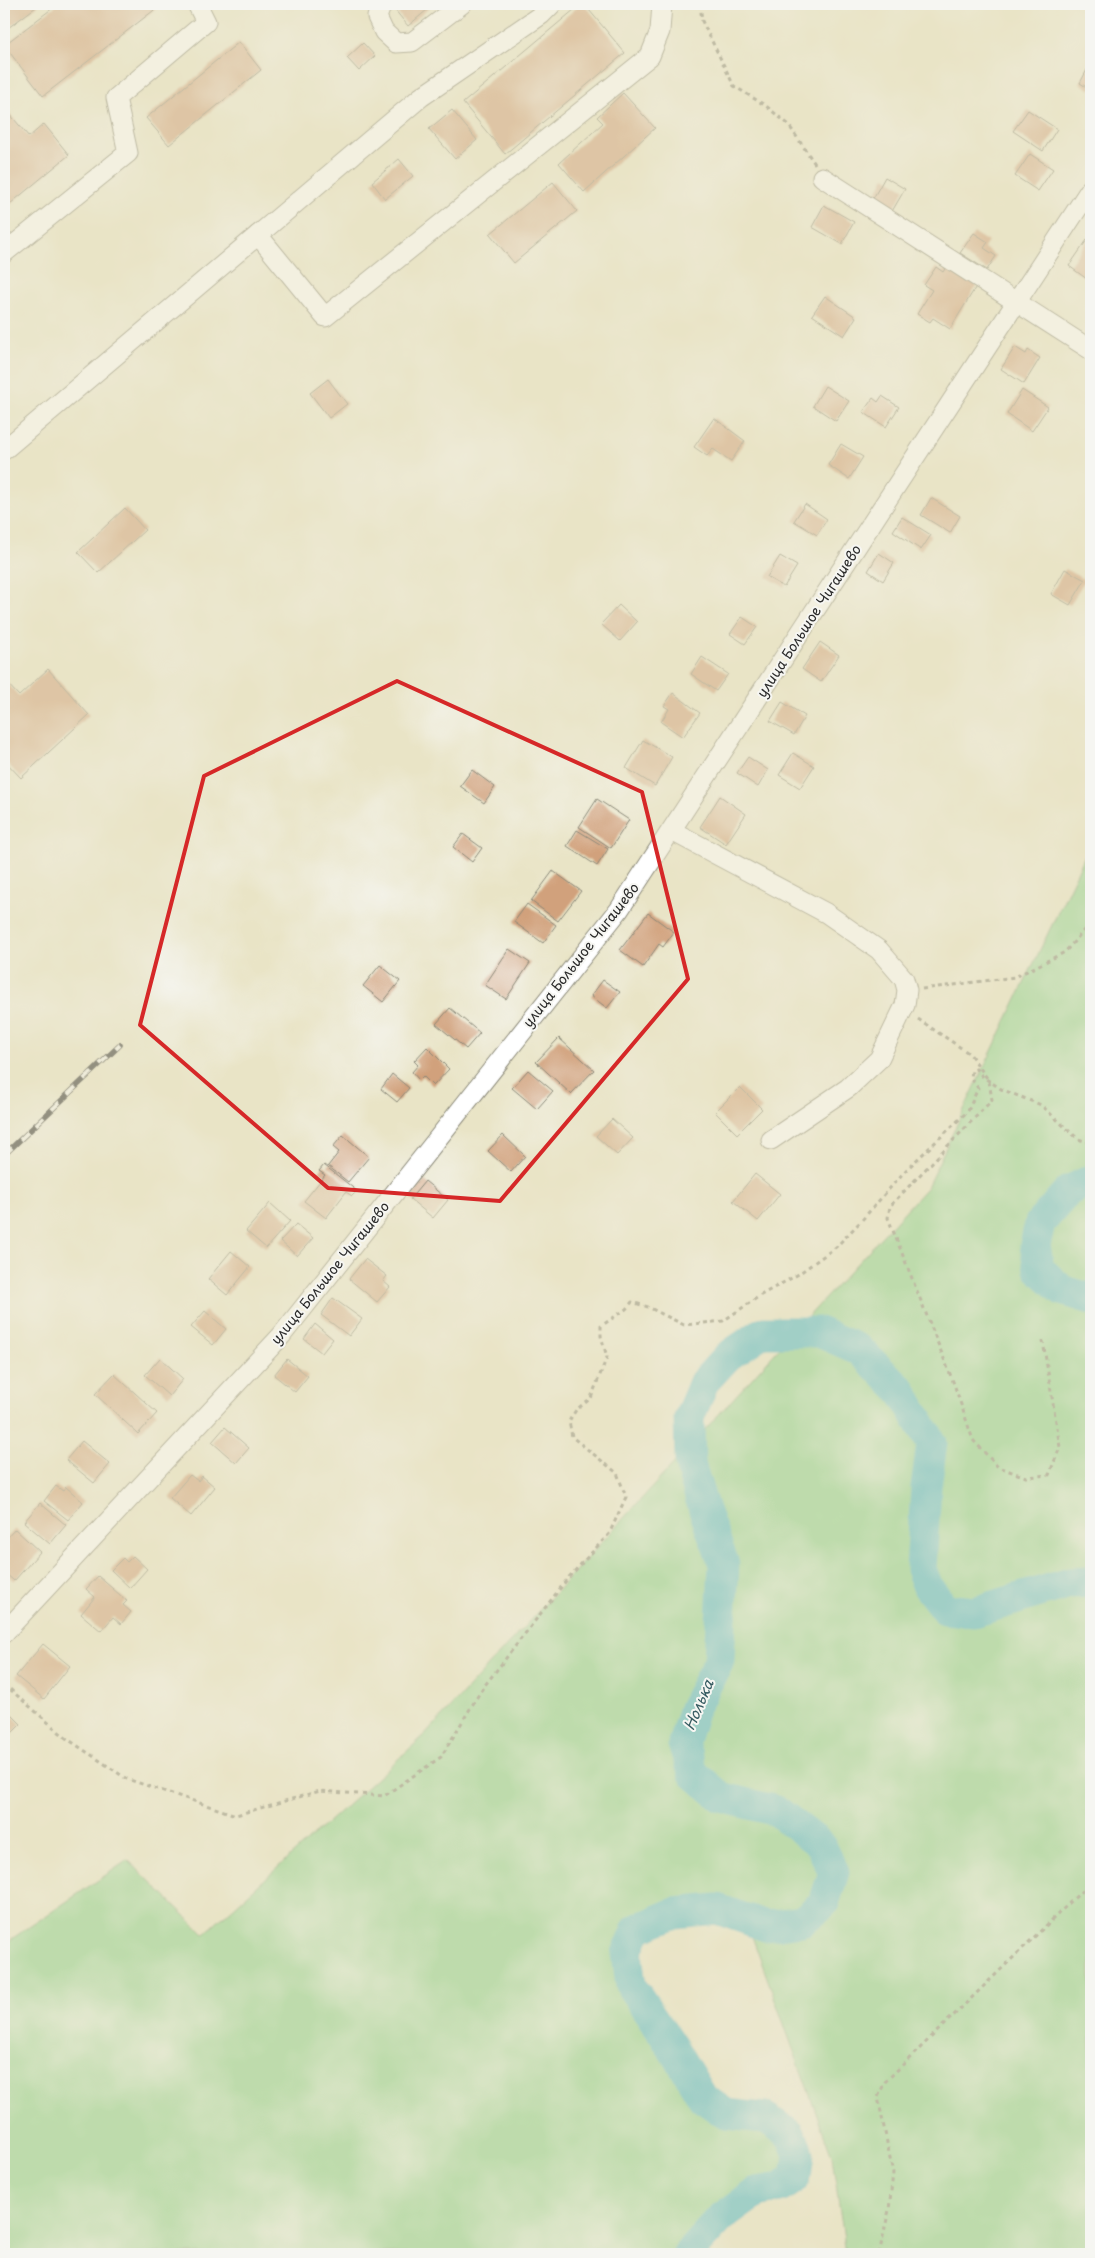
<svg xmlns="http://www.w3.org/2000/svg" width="1095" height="2258" font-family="'Playpen Sans',sans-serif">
<rect width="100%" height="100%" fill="#f6f6f2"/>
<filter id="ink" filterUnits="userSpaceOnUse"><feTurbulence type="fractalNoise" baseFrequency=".02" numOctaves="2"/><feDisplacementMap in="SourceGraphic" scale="10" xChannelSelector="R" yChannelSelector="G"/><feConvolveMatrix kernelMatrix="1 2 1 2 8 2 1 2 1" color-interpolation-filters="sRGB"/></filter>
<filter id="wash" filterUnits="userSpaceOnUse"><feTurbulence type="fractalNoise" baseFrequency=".0096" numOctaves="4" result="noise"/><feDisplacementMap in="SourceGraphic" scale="20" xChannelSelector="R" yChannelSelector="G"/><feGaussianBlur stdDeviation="1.12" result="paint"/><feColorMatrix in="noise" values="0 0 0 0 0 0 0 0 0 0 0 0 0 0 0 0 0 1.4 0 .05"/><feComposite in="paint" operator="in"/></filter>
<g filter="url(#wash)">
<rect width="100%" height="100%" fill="#e9e4c6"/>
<!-- green -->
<polygon fill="#8ad18c" stroke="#5a7e5c" points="1091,843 1091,2254 846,2254 832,2156 746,1920 717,1909 675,1913 637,1929 627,1953 631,1986 675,2051 702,2098 726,2114 766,2118 790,2134 799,2154 796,2177 780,2188 757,2192 721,2218 688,2254 4,2254 4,1944 128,1860 204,1934 426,1734 927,1187"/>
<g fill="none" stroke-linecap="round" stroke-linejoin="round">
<!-- river -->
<g stroke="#4ab5c6" stroke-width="31">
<polyline points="1091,1180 1068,1191 1040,1223 1035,1245 1039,1269 1062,1290 1091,1299"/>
<polyline points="688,2254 721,2218 757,2192 780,2188 796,2177 799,2154 790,2134 766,2118 726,2114 703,2098 675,2051 631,1986 627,1953 637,1929 675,1913 717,1909 766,1926 802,1921 824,1903 834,1872 820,1844 777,1811 721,1797 694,1774 683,1744 694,1708 719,1661 724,1564 704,1510 690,1464 689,1418 704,1382 728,1356 763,1332 819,1332 858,1349 901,1390 932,1443 926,1487 921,1569 928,1587 945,1609 974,1612 1070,1583 1091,1582"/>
</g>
</g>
<g id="blocks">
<!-- building -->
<g fill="#d1a17c">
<polygon points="4,4 40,4 4,31"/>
<polygon points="58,4 162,4 43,96 4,45"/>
<polygon points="390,4 434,4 408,26"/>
<polygon points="581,4 584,4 625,53 505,154 463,103"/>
<polygon points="239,42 261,70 169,145 146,118"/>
<polygon points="363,43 375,56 359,71 347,58"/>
<polygon points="1089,66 1091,68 1091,90 1080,83"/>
<polygon points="623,93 655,128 584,192 559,163 603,123 597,117"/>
<polygon points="4,107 29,137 44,124 69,155 4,209"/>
<polygon points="452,110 477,140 455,159 429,129"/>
<polygon points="1028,110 1057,129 1043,151 1013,131"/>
<polygon points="1030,154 1053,169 1038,191 1015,176"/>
<polygon points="399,159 413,176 385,199 372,182"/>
<polygon points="885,177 905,189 891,213 871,202"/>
<polygon points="553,182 577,211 514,263 490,234"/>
<polygon points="824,205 854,222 842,244 812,227"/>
<polygon points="974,233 988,242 984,248 996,256 987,270 960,253"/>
<polygon points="1087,240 1091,244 1091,282 1069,266"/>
<polygon points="947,266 977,285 950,329 933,318 930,322 917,314 932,290 924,285 936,267 943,272"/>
<polygon points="825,296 856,317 844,336 812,315"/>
<polygon points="1015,347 1026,354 1028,350 1040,358 1024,384 1001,369"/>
<polygon points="328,379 347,404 329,418 310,393"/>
<polygon points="825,386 849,401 836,421 813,406"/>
<polygon points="1022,390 1048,407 1032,431 1007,414"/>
<polygon points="882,396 899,407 886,427 863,412 873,398 878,402"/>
<polygon points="714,418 745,441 731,461 713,449 707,456 694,447"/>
<polygon points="841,444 863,457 849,479 828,465"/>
<polygon points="931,498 960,516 950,533 921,515"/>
<polygon points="805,504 827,519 817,535 794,521"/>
<polygon points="125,508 145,530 98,573 78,552"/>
<polygon points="902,517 931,535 921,550 893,531"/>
<polygon points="879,553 894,563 883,581 868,571"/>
<polygon points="780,556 797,566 784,587 767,577"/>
<polygon points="1065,569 1085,580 1070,605 1051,594"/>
<polygon points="619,605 637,622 620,641 601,624"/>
<polygon points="742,617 757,627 745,644 730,634"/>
<polygon points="820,642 839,655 821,682 802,669"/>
<polygon points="702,657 728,674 716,691 691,674"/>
<polygon points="48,669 89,715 21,778 4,760 4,680 19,696"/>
<polygon points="673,693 700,713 683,737 661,722 669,709 664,706"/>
<polygon points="782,702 805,716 794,735 770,721"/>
<polygon points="643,740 672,757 655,786 626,768"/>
<polygon points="793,753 814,766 800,788 779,775"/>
<polygon points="748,757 768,770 758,787 737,773"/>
<polygon points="472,770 495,787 484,803 460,786"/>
<polygon points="720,796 746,814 726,844 700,827"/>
<polygon points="597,799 629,820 611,848 579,827"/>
<polygon points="577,830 608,849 597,866 567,846"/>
<polygon points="463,834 482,848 472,862 453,847"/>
<polygon points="553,871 581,891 558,921 531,901"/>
<polygon points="527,904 556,925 543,943 514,922"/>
<polygon points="648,913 674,932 663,947 659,944 643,967 620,950"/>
<polygon points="509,949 530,963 506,999 485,985"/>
<polygon points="380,965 400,981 383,1002 363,986"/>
<polygon points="603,980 620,992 607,1008 591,996"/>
<polygon points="450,1008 480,1033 466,1049 436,1024"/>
<polygon points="559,1038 594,1070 571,1094 536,1062"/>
<polygon points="427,1047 449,1069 433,1086 423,1076 419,1080 412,1072 418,1065 414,1061"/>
<polygon points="528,1070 553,1091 537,1109 512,1088"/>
<polygon points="392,1074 409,1088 397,1102 381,1089"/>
<polygon points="740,1087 762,1109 737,1134 715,1112"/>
<polygon points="612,1119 633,1138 617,1155 596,1136"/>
<polygon points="343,1135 369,1157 348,1182 328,1166 339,1152 333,1147"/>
<polygon points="503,1135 525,1156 511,1172 488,1151"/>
<polygon points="324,1165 357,1191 352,1196 346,1192 326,1218 304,1201 325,1175 319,1171"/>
<polygon points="755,1174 780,1194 758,1221 733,1201"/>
<polygon points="425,1181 448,1200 433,1218 410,1199"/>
<polygon points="270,1203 290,1221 266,1248 246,1231"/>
<polygon points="296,1224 313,1238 297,1256 280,1241"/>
<polygon points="231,1251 250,1267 227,1295 208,1279"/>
<polygon points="365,1259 387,1276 383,1281 390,1287 377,1302 349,1279"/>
<polygon points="333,1298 362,1319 349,1336 321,1315"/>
<polygon points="205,1311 226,1329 213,1345 191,1327"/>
<polygon points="315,1324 333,1339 322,1353 304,1339"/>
<polygon points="160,1358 183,1379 169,1396 145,1375"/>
<polygon points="287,1359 308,1376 295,1392 274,1375"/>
<polygon points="114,1374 157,1413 138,1434 95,1394"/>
<polygon points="225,1427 249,1448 236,1463 212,1442"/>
<polygon points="82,1441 110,1464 94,1483 66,1460"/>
<polygon points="190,1475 198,1481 202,1476 215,1487 191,1516 170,1498"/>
<polygon points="56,1486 63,1491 66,1487 83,1502 68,1520 44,1501"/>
<polygon points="40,1503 66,1525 50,1544 24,1522"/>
<polygon points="15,1529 40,1552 14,1581 4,1572 4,1541"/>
<polygon points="133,1556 147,1569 130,1588 111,1570 123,1558 127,1562"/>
<polygon points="98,1576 127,1601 123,1605 131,1612 121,1624 113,1617 101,1631 81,1614 95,1597 86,1589"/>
<polygon points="43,1644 70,1666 44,1699 16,1676"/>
<polygon points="4,1707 21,1724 4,1741"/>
</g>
</g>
</g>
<g filter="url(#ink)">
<use href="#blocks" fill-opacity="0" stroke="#8a8878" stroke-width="1"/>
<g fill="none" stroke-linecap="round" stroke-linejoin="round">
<defs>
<g id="minor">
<polyline points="382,4 377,17 384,32 396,43 412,42 462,4"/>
<polyline points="822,177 1091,350"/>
<polyline points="258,235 325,317 650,56 660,31 662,4"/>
<polyline points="4,253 128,153 116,98 206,22 197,4"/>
<polyline points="4,450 421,97 541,15 552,4"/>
<polyline points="672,831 826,913 879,950 904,979 907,990 905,1005 879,1059 848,1088 771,1140"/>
<polyline points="4,1633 281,1336 619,910 1091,188"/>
</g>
</defs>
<!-- minor casing -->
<use href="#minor" stroke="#8a8878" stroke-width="21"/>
<!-- path -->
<g stroke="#8a8878" stroke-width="3" stroke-dasharray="4 4" stroke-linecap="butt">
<polyline points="700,4 702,21 734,86 766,106 788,124 815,164"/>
<polyline points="922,989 1015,977 1065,952 1091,922"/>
<polyline points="918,1019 970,1054 989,1081 992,1100 890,1206 888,1218 954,1384 973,1440 998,1467 1026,1477 1049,1475 1060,1447 1043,1341"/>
<polyline points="4,1684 66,1738 127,1779 236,1815 320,1791 384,1796 441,1757 482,1689 569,1577 609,1534 626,1497 617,1473 572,1437 569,1421 576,1410 591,1398 607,1357 601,1336 601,1326 626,1309 632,1302 648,1307 684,1325 723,1321 761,1295 797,1275 836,1247 862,1220 905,1171 968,1111 978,1088 971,1078 972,1070 976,1069 983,1077 1001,1089 1041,1105 1078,1139 1091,1143"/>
<polyline points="879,2254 889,2210 893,2173 878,2097 885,2082 1091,1882"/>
</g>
<!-- minor -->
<use href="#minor" stroke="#fff" stroke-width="19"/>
<defs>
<polyline id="rail" points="4,1155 120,1045"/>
</defs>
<!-- rail casing -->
<use href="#rail" stroke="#2b2b2b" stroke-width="5.5"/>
<!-- rail -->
<use href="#rail" stroke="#f6f6f2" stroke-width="4" stroke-dasharray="11" stroke-linecap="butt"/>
</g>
</g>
<!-- marked area -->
<path d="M0 0H1095V2258H0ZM397,681L642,792L688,979L500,1201L328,1188L140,1025L204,776Z" fill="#e9e4c6" fill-opacity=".55" fill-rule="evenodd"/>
<path fill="none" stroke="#d62828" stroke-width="4" stroke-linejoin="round" d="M397,681L642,792L688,979L500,1201L328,1188L140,1025L204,776Z"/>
<g text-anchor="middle" stroke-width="4" stroke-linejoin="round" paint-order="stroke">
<!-- street labels -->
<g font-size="14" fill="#2b2b2b" stroke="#f6f6f2">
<text transform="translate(809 621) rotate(-57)" y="5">улица Большое Чигашево</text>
<text transform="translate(581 955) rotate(-52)" y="5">улица Большое Чигашево</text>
<text transform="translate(330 1273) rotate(-51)" y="5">улица Большое Чигашево</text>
</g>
<!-- water labels -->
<g font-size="15" font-style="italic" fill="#365b61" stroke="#f6f6f2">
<text transform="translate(699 1705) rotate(-67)" y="5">Нолька</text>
</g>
</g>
<!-- margin -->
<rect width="1095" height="2258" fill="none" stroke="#f6f6f2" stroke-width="20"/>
</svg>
